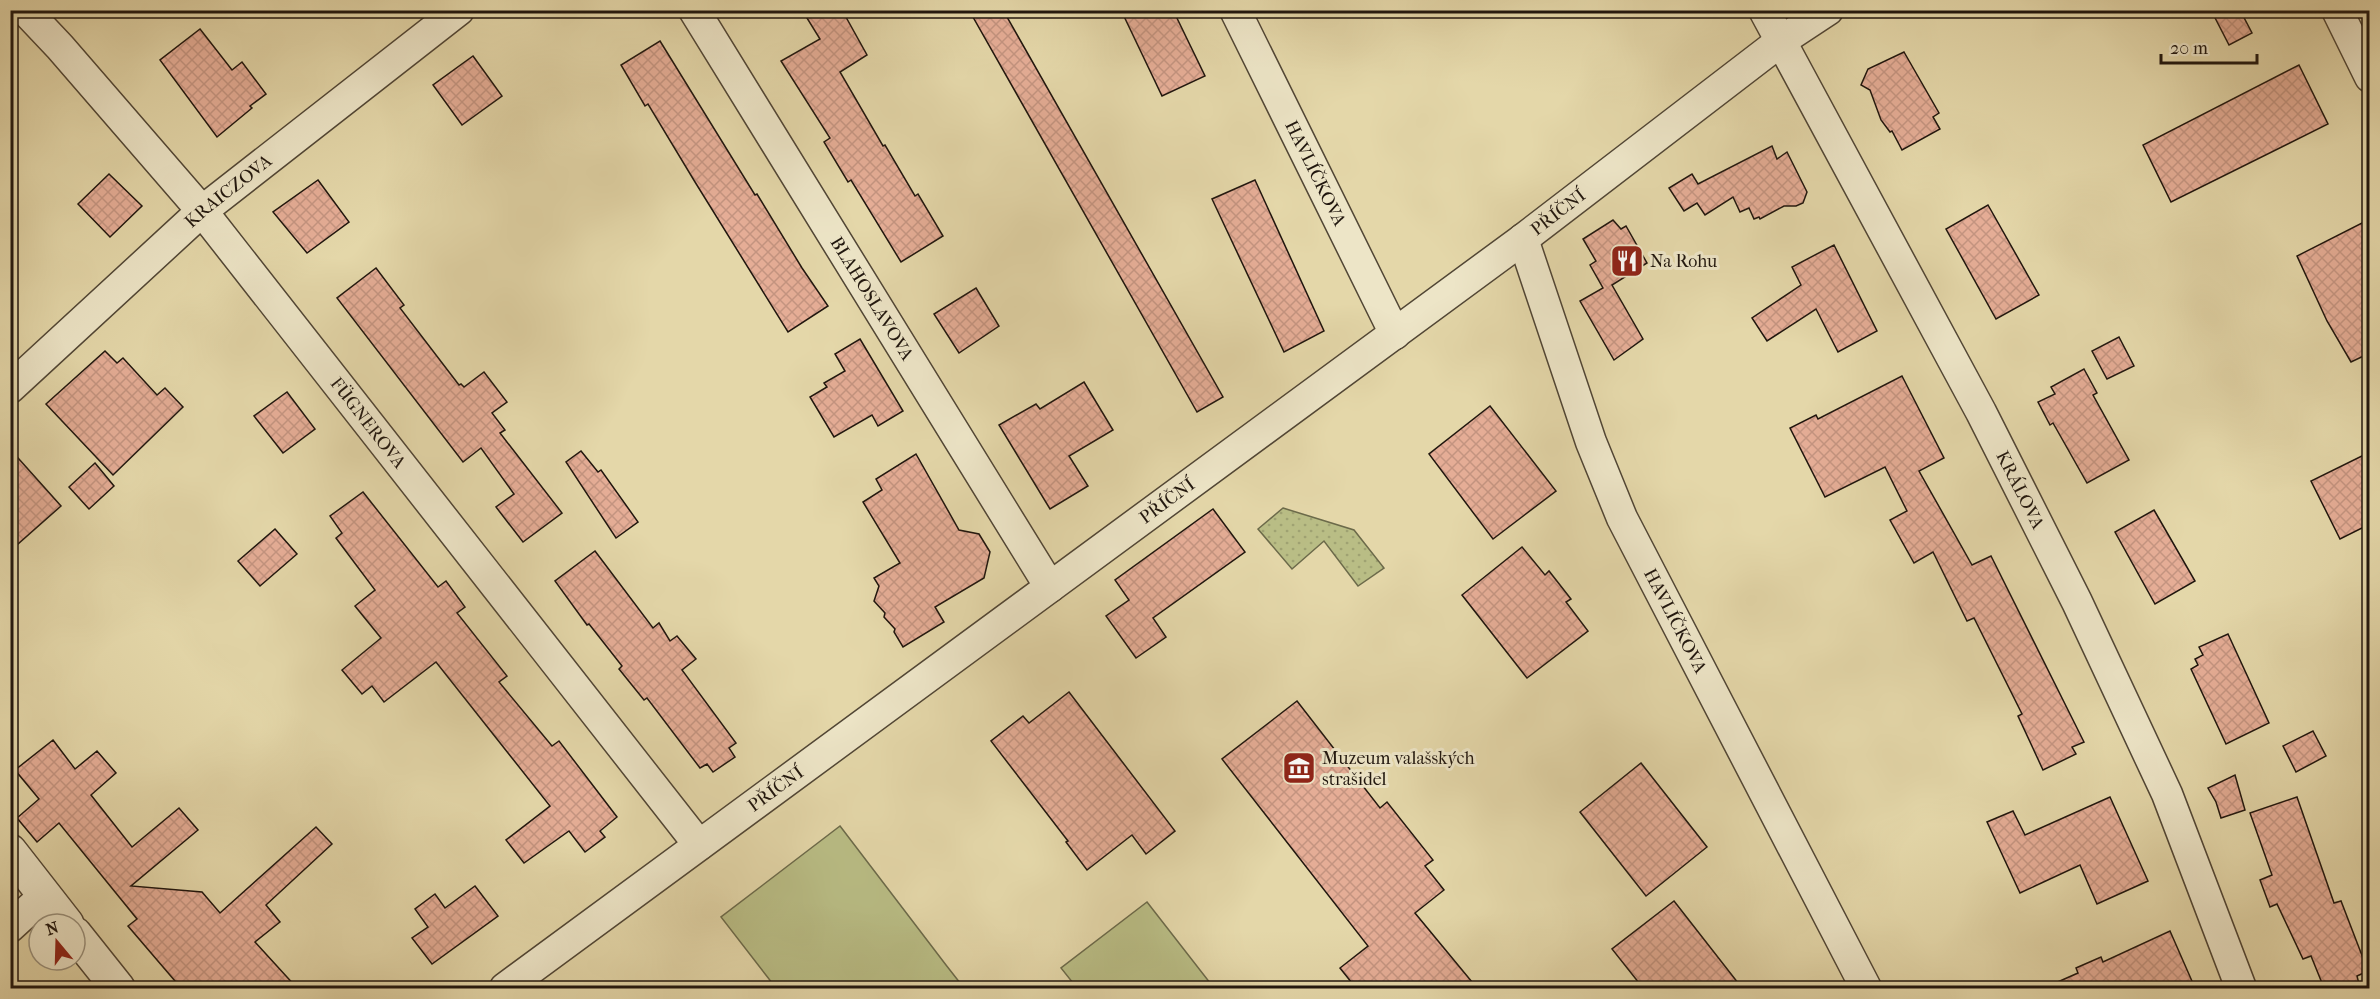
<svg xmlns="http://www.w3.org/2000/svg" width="2380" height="999" font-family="'IM FELL French Canon',serif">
<defs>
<pattern id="grass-dots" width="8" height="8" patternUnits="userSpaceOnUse" patternTransform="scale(1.5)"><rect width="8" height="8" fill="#b9bd85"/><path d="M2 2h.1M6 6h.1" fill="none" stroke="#9fa272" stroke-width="1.8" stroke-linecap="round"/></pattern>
<pattern id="building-cross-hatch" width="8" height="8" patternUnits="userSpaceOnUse" patternTransform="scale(1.5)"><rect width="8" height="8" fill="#e5ad96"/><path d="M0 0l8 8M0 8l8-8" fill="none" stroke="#c49480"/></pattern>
</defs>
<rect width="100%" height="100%" fill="#e4d7a9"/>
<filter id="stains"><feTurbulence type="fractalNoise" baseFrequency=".00333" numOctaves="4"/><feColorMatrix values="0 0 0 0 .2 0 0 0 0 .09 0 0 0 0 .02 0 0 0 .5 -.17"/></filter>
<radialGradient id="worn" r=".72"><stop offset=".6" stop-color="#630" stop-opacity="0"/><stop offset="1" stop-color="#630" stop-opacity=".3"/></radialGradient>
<!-- grass -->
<polygon fill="url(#grass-dots)" stroke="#6c6a4a" stroke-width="1.5" points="1283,508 1354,530 1384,568 1358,586 1324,541 1292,569 1258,529"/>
<!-- pitch -->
<g fill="#b9bd85" stroke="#6c6a4a" stroke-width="1.5">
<polygon points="840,826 946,965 964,988 776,988 721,917"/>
<polygon points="1147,902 1214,988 1077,988 1061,968"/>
</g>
<!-- building -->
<g fill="url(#building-cross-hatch)" stroke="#20160e" stroke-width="1.5">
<polygon points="802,10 842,10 867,55 840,72 883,146 885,145 915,196 918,194 943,236 901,262 851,180 848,182 824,142 830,138 781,61 820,39"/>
<polygon points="969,10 1003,10 1223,397 1197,412"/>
<polygon points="1121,10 1173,10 1205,76 1162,96"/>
<polygon points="2211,10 2240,10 2252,33 2229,45"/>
<polygon points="200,29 232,70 242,62 266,94 250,106 252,108 217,137 160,60"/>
<polygon points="660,41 755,195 757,194 802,268 828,306 788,332 695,182 648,104 645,106 621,65"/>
<polygon points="1904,52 1939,113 1933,117 1940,129 1902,150 1892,131 1890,132 1881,120 1870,90 1861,85 1868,69"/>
<polygon points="473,56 502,96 462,125 433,85"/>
<polygon points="2299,65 2328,124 2171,202 2143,145"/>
<polygon points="1772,146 1777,159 1787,152 1807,192 1803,203 1796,206 1784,206 1760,219 1759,217 1754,219 1749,208 1740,212 1733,197 1705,215 1697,203 1684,211 1669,188 1692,174 1698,184"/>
<polygon points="109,174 142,206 110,237 78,204"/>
<polygon points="318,180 349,222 307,253 273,212"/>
<polygon points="1255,180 1324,331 1284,352 1212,199"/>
<polygon points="1988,205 2039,295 1996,319 1946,229"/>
<polygon points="1613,220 1621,229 1626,226 1647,263 1612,285 1643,339 1614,360 1580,301 1603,288 1590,265 1596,261 1583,239"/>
<polygon points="2362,223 2370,239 2370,353 2351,362 2327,321 2297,256"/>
<polygon points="1834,245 1877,331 1838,352 1816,309 1767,341 1752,318 1801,285 1792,267"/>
<polygon points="376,268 404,305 400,308 459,385 461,384 464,387 484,372 507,402 492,413 505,430 500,433 562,513 523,542 496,507 514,494 481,448 463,462 337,298"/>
<polygon points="976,288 999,326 959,353 934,314"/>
<polygon points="2119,337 2134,366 2107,379 2092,351"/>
<polygon points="860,339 903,411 878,426 872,415 834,437 810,397 827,387 824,383 845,371 835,354"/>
<polygon points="105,351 117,363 123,358 157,395 165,388 183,407 113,475 46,404"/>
<polygon points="2084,369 2097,393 2093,395 2129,460 2087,483 2053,423 2050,425 2038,402 2055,394 2051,387"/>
<polygon points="1902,376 1944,458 1919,471 1972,565 1991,556 2084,742 2072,747 2076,754 2043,770 2018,716 2022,714 1974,618 1967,621 1933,552 1914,563 1890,520 1907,511 1885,467 1825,497 1790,428 1816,415 1818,419"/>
<polygon points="1084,382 1113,430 1069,456 1088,486 1050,509 999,425 1036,404 1040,409"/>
<polygon points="287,392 315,429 283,453 254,416"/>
<polygon points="1490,406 1556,491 1493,539 1429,454"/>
<polygon points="10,449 61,506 10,551"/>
<polygon points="581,451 598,472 601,470 638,522 616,538 566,462"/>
<polygon points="2370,452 2370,524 2340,539 2311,481"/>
<polygon points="916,454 959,530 979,534 990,552 984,578 935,607 944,622 903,647 894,632 895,629 884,617 885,613 874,601 879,586 874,578 900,563 863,502 882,490 876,479"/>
<polygon points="95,463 114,486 89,509 69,487"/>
<polygon points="363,492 438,587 446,581 465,607 457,613 507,676 499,682 552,746 559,741 617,817 600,831 605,837 585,852 569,831 524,863 506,840 550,806 436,662 384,702 372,686 362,694 342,670 381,638 355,606 375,590 336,538 342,533 330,516"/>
<polygon points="1213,509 1245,552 1153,618 1166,637 1136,658 1106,616 1129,600 1115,580"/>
<polygon points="2154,510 2195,581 2155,604 2115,532"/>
<polygon points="275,529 297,554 260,586 238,561"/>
<polygon points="1522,547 1545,575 1549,571 1571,599 1566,602 1588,631 1527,678 1462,595"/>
<polygon points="595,551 653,628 659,623 670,641 677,636 696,659 682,670 736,743 729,748 735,757 713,772 707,764 700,768 647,698 644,700 619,669 622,666 589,624 587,625 555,581"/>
<polygon points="2228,634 2269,723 2226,744 2191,669 2198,665 2195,659 2203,655 2199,647"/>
<polygon points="1069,692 1175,831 1146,854 1132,835 1087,870 1066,842 1068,841 991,741 1023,716 1029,723"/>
<polygon points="1297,701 1380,808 1387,802 1433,860 1425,866 1444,890 1415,913 1477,988 1356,988 1340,968 1368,946 1222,759"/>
<polygon points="2313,731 2326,756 2296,772 2283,746"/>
<polygon points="53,740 75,769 97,751 116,773 91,795 132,847 179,808 198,830 131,886 202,892 220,913 316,827 332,844 266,905 280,922 255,942 297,988 181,988 128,926 137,919 59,823 37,842 17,818 39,799 15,770"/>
<polygon points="1641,763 1707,847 1646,896 1580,812"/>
<polygon points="2235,775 2245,810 2221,818 2216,802 2208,788"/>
<polygon points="2110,797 2148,881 2097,904 2080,865 2020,893 1987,822 2013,811 2025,835"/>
<polygon points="2297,797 2334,903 2341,901 2368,971 2357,976 2360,988 2324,988 2311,956 2303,959 2277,904 2270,907 2260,880 2272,875 2250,813"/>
<polygon points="475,886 498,916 432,964 412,938 428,927 415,909 435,894 445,908"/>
<polygon points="1674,901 1742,988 1643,988 1612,949"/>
<polygon points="2170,931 2195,988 2044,988 2078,973 2076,968 2101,957 2103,962"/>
</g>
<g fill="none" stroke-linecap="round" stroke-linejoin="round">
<defs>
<g id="minor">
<path id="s1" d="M25,10L60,47L202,211L699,845"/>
<path id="s2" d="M694,10L1050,587"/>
<path id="s3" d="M1235,10L1395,334"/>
<path id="s4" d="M1764,10L1981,412L2077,602L2167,794L2241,988"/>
<polyline points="2337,10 2370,77"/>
<path id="s5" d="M1523,239L1591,442L1622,518L1866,988"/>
<path id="s6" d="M10,388L202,211L459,10"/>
<polyline points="10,927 45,895"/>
<path id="s7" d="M505,988L1523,239L1781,41L1828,10"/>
</g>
<g id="tertiary">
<polyline points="10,851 67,924"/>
<polyline points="75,934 118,988"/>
</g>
</defs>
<!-- minor casing -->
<use href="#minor" stroke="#514635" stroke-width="33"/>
<!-- tertiary casing -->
<use href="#tertiary" stroke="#514635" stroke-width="36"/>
<!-- minor -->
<use href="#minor" stroke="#ede5c7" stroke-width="30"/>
<!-- tertiary -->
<use href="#tertiary" stroke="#ede5c7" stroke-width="33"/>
</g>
<!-- icons -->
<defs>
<symbol id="restaurant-square" viewBox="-11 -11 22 22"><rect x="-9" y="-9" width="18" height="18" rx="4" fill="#8f2418" stroke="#ede5c7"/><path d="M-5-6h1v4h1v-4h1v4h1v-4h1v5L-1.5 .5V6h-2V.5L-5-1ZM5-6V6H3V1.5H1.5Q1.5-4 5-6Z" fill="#fff"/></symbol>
<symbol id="museum-square" viewBox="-11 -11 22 22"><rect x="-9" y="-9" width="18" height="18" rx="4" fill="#8f2418" stroke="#ede5c7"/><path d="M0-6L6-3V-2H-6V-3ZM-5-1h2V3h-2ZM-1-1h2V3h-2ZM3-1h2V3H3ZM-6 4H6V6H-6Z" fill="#fff"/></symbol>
</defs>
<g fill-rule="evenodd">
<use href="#restaurant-square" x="1608" y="242" width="38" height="38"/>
<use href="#museum-square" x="1280" y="749" width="38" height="38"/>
</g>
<g text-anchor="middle" stroke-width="6" stroke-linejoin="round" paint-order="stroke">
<!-- street labels -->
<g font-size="18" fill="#20160e" stroke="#ede5c7">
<text dy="6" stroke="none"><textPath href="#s3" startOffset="182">HAVLÍČKOVA</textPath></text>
<text dy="6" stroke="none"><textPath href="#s6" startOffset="294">KRAICZOVA</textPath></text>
<text dy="6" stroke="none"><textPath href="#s7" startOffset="1308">PŘÍČNÍ</textPath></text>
<text dy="6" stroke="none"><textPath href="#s2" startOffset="339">BLAHOSLAVOVA</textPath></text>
<text dy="6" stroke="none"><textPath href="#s1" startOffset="537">FÜGNEROVA</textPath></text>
<text dy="6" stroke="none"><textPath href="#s4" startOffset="544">KRÁLOVA</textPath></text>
<text dy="6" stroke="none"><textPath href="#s7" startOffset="822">PŘÍČNÍ</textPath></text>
<text dy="6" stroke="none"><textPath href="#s5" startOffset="412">HAVLÍČKOVA</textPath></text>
<text dy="6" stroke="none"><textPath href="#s7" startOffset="336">PŘÍČNÍ</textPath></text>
</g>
<!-- poi labels -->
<g font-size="18" fill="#20160e" stroke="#ede5c7" text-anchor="start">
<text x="1650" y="267">Na Rohu</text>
<text x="1322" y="764">Muzeum valašských<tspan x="1322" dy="21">strašidel</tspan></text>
</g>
</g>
<!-- margin -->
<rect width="2380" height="999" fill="none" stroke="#e4d7a9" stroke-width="36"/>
<rect x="12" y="12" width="2356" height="975" fill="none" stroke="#20160e" stroke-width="3"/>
<rect x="18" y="18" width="2344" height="963" fill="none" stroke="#20160e" stroke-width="1.5"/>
<!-- north arrow -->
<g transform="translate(57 942) rotate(341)"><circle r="28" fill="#ede5c7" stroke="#9b927d" stroke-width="1.5"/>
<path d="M0-4.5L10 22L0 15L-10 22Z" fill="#8f2418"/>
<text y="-9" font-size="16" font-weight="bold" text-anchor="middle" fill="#20160e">N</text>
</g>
<!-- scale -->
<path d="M2161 54v9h96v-9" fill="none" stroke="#20160e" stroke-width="3"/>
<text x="2170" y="54" font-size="18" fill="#20160e" stroke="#ede5c7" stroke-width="4.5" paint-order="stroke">20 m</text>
<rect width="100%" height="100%" filter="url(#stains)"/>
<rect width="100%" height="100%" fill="url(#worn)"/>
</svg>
